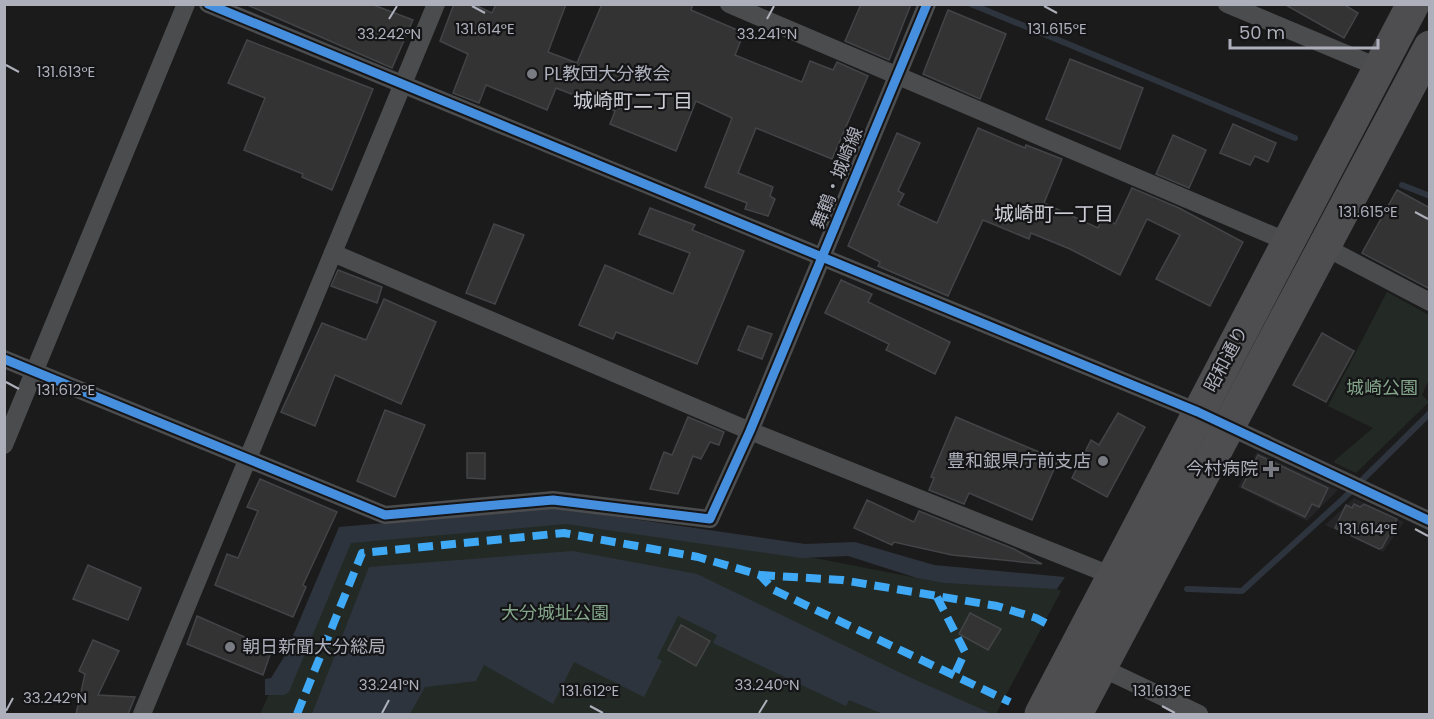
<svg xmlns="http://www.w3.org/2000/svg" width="1434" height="719" font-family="Poppins,'Noto Sans JP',sans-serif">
<rect width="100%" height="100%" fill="#1b1b1b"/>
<!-- built -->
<g fill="#252527">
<polygon points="1257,452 1338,490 1307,521 1238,487"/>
<polygon points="1354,498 1404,522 1383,552 1325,525"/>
</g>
<!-- green -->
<g fill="#232a25">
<polygon points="1387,292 1429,315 1429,379 1422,395 1429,402 1356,473 1333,462 1373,428 1328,406"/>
<polygon points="563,509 943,583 1053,587 1061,591 996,714 260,714 343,532"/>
</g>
<!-- water -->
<g fill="#2e343d">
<polygon points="557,508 805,544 855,542 934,565 1065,577 1057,589 943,583 917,578 848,556 801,558 566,524 351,543 289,692 284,695 265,695 265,679 271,678 284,657 339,527"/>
<polygon points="573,551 697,574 909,677 988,712 987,714 883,714 849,700 846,706 713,643 717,635 678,616 657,658 662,661 644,697 574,662 553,704 484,665 476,681 425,687 410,714 312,714 369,567"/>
</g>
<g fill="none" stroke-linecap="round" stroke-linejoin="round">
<!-- stream -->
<g stroke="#2e343d" stroke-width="6">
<polyline points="971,4 1295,138"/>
<polyline points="1402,185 1430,196"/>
<polyline points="1187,589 1242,591 1344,498 1430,413"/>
</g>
</g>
<!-- building -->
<g fill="#333" stroke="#434447" stroke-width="1.5">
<polygon points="245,4 371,4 413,20 392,68"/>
<polygon points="454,4 473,4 492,13 496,4 566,4 548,52 577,63 602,4 693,4 691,10 744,33 735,55 802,82 810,61 833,70 837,62 868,76 832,159 756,128 738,173 773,187 770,196 775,199 768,216 745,209 747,203 705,187 732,118 696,101 676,151 610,124 615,111 556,88 547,110 486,85 479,103 453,93 468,54 440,41"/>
<polygon points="861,4 911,4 889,60 845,41"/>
<polygon points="1284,4 1343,4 1358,13 1344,38"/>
<polygon points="948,10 1006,34 980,99 923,74"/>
<polygon points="247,40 373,89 332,190 302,177 303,174 244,150 265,98 228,83"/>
<polygon points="1070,59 1143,88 1120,149 1046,119"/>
<polygon points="1233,124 1276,143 1268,162 1255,156 1250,165 1220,153"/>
<polygon points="978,128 1025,148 1026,145 1062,159 1044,203 1098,228 1103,217 1115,224 1132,188 1179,208 1243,242 1210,306 1156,279 1180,235 1147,219 1120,275 1070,249 1031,233 1029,239 983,220 948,296 878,266 880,262 848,246 897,133 920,143 898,191 904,194 898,205 937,223"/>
<polygon points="1173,135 1206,150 1189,188 1156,174"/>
<polygon points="1397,190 1430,208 1430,289 1362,253"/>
<polygon points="650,208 695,225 692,230 744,251 697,364 616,332 613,339 579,325 605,265 673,294 690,253 639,234"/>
<polygon points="494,224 524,235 495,304 466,293"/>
<polygon points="338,270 382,287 377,303 331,286"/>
<polygon points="841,280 872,294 868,302 950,342 935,374 886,350 889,344 825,313"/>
<polygon points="384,299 436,322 401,404 335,375 315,426 281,412 322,323 366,340"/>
<polygon points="748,326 772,334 762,359 738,350"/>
<polygon points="1322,333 1354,351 1326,402 1293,385"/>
<polygon points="385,410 425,425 395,497 357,481"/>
<polygon points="1118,413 1145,427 1107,497 1072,478 1091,440 1099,445"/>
<polygon points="688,417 724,432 719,445 710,442 701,459 693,456 678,494 650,489 664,452 672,455"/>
<polygon points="956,417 1058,460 1032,520 969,493 964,504 929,490 934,478 931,477"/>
<polygon points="467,453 485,453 485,479 467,478"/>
<polygon points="1258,455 1328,488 1319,507 1312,504 1305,517 1242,487"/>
<polygon points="260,479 337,512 303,585 306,587 293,617 215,585 227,554 238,558 258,511 247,507"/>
<polygon points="867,500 914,522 919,511 1014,549 1042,564 952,555 894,542 892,545 854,528"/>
<polygon points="1354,504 1360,507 1364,504 1397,519 1382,548 1379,549 1335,528 1346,505 1352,508"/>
<polygon points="88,565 141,588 128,620 73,599"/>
<polygon points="970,613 1001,629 988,650 959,634"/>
<polygon points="197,616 272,649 263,675 187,644"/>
<polygon points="681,625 710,641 696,666 668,650"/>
<polygon points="93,640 119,651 98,695 135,697 128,714 76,714 85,674 79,671"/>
</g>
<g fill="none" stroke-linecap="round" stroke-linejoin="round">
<!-- street -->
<g stroke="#4b4c4e" stroke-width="18">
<polyline points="208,4 1198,412 1430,521"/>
<polyline points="729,4 1288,242"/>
<polyline points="1227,4 1380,68"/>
<polyline points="1325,247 1430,302"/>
<polyline points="333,253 750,431 1113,576"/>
<polyline points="4,359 385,515 553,500 710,519 750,431 927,4"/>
<polyline points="4,445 186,4"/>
<polyline points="1100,667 1199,714"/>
<polyline points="142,714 436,4"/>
</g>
<!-- highway -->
<g stroke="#4e4e51" stroke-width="33">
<polyline points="1041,714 1413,4"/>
<polyline points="1076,714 1430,47"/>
</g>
<!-- quiet -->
<g stroke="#3fa9f5" stroke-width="8" stroke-dasharray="15 8" stroke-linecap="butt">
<polyline points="760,575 842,580 997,606 1036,618 1051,626"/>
<polyline points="937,597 965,652 954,676"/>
<polyline points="297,714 362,553 564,533 698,557 760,575 774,590 1010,702"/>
</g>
<defs>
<g id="cycleway">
<polyline points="208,4 1198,412 1430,521"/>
<polyline points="4,359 385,515 553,500 710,519 750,431 927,4"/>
</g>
</defs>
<!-- cycleway casing -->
<use href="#cycleway" stroke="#151517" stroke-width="13"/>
<!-- cycleway -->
<use href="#cycleway" stroke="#468fdf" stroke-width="9"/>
</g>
<!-- ticks -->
<path fill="none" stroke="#adb0bb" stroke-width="2" d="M472,6L485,13M1044,6L1057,13M389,19L397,6M767,19L774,6M6,65L19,72M1415,212L1428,219M6,382L19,389M1415,529L1428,536M590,706L603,713M1162,706L1175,713M6,711L13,698M382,713L389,700M759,713L767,700"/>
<!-- markers -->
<g fill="#7a7c83" stroke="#151517" stroke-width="2">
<circle cx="532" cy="74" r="6"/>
<circle cx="1103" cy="461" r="6"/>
<path d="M1268 460h6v6h6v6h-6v6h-6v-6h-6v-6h6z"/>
<circle cx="230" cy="647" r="6"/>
</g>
<g text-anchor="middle" stroke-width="4.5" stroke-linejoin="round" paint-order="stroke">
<!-- poi labels -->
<g font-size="18" fill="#adb0bb" stroke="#151517" text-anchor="start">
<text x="544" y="80">PL教団大分教会</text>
<text x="1091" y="467" text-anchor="end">豊和銀県庁前支店</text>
<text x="1258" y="475" text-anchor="end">今村病院</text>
<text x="242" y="653">朝日新聞大分総局</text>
</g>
<!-- street labels -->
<g font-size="18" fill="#adb0bb" stroke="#151517">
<text transform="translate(837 178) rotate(-68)" y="6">舞鶴・城崎線</text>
<text transform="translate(1226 359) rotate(-62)" y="6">昭和通り</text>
</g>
<!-- park labels -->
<g font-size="18" fill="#84a68a" stroke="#151517">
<text x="1382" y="394">城崎公園</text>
<text x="555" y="619">大分城址公園</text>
</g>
<!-- neighbourhood labels -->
<g font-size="20" fill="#cecfd7" stroke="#151517">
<text x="633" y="108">城崎町二丁目</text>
<text x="1054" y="221">城崎町一丁目</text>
</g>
</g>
<g font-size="15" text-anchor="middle" fill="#adb0bb" stroke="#151517" stroke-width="4.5" stroke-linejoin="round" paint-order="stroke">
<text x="485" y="34">131.614°E</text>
<text x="1057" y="34">131.615°E</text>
<text x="767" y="39">33.241°N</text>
<text x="389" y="39">33.242°N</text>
<text x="66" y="77">131.613°E</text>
<text x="1368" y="217">131.615°E</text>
<text x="66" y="395">131.612°E</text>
<text x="1368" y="534">131.614°E</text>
<text x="389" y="690">33.241°N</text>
<text x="767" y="690">33.240°N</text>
<text x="590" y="696">131.612°E</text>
<text x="1162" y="696">131.613°E</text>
<text x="55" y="703">33.242°N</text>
</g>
<!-- border -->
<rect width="1434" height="719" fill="none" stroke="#adb0bb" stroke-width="12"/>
<!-- scale -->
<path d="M1230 39v9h148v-9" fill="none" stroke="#adb0bb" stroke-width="3"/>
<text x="1239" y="39" font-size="18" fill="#adb0bb" stroke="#151517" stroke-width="4.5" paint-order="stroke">50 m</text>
</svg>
